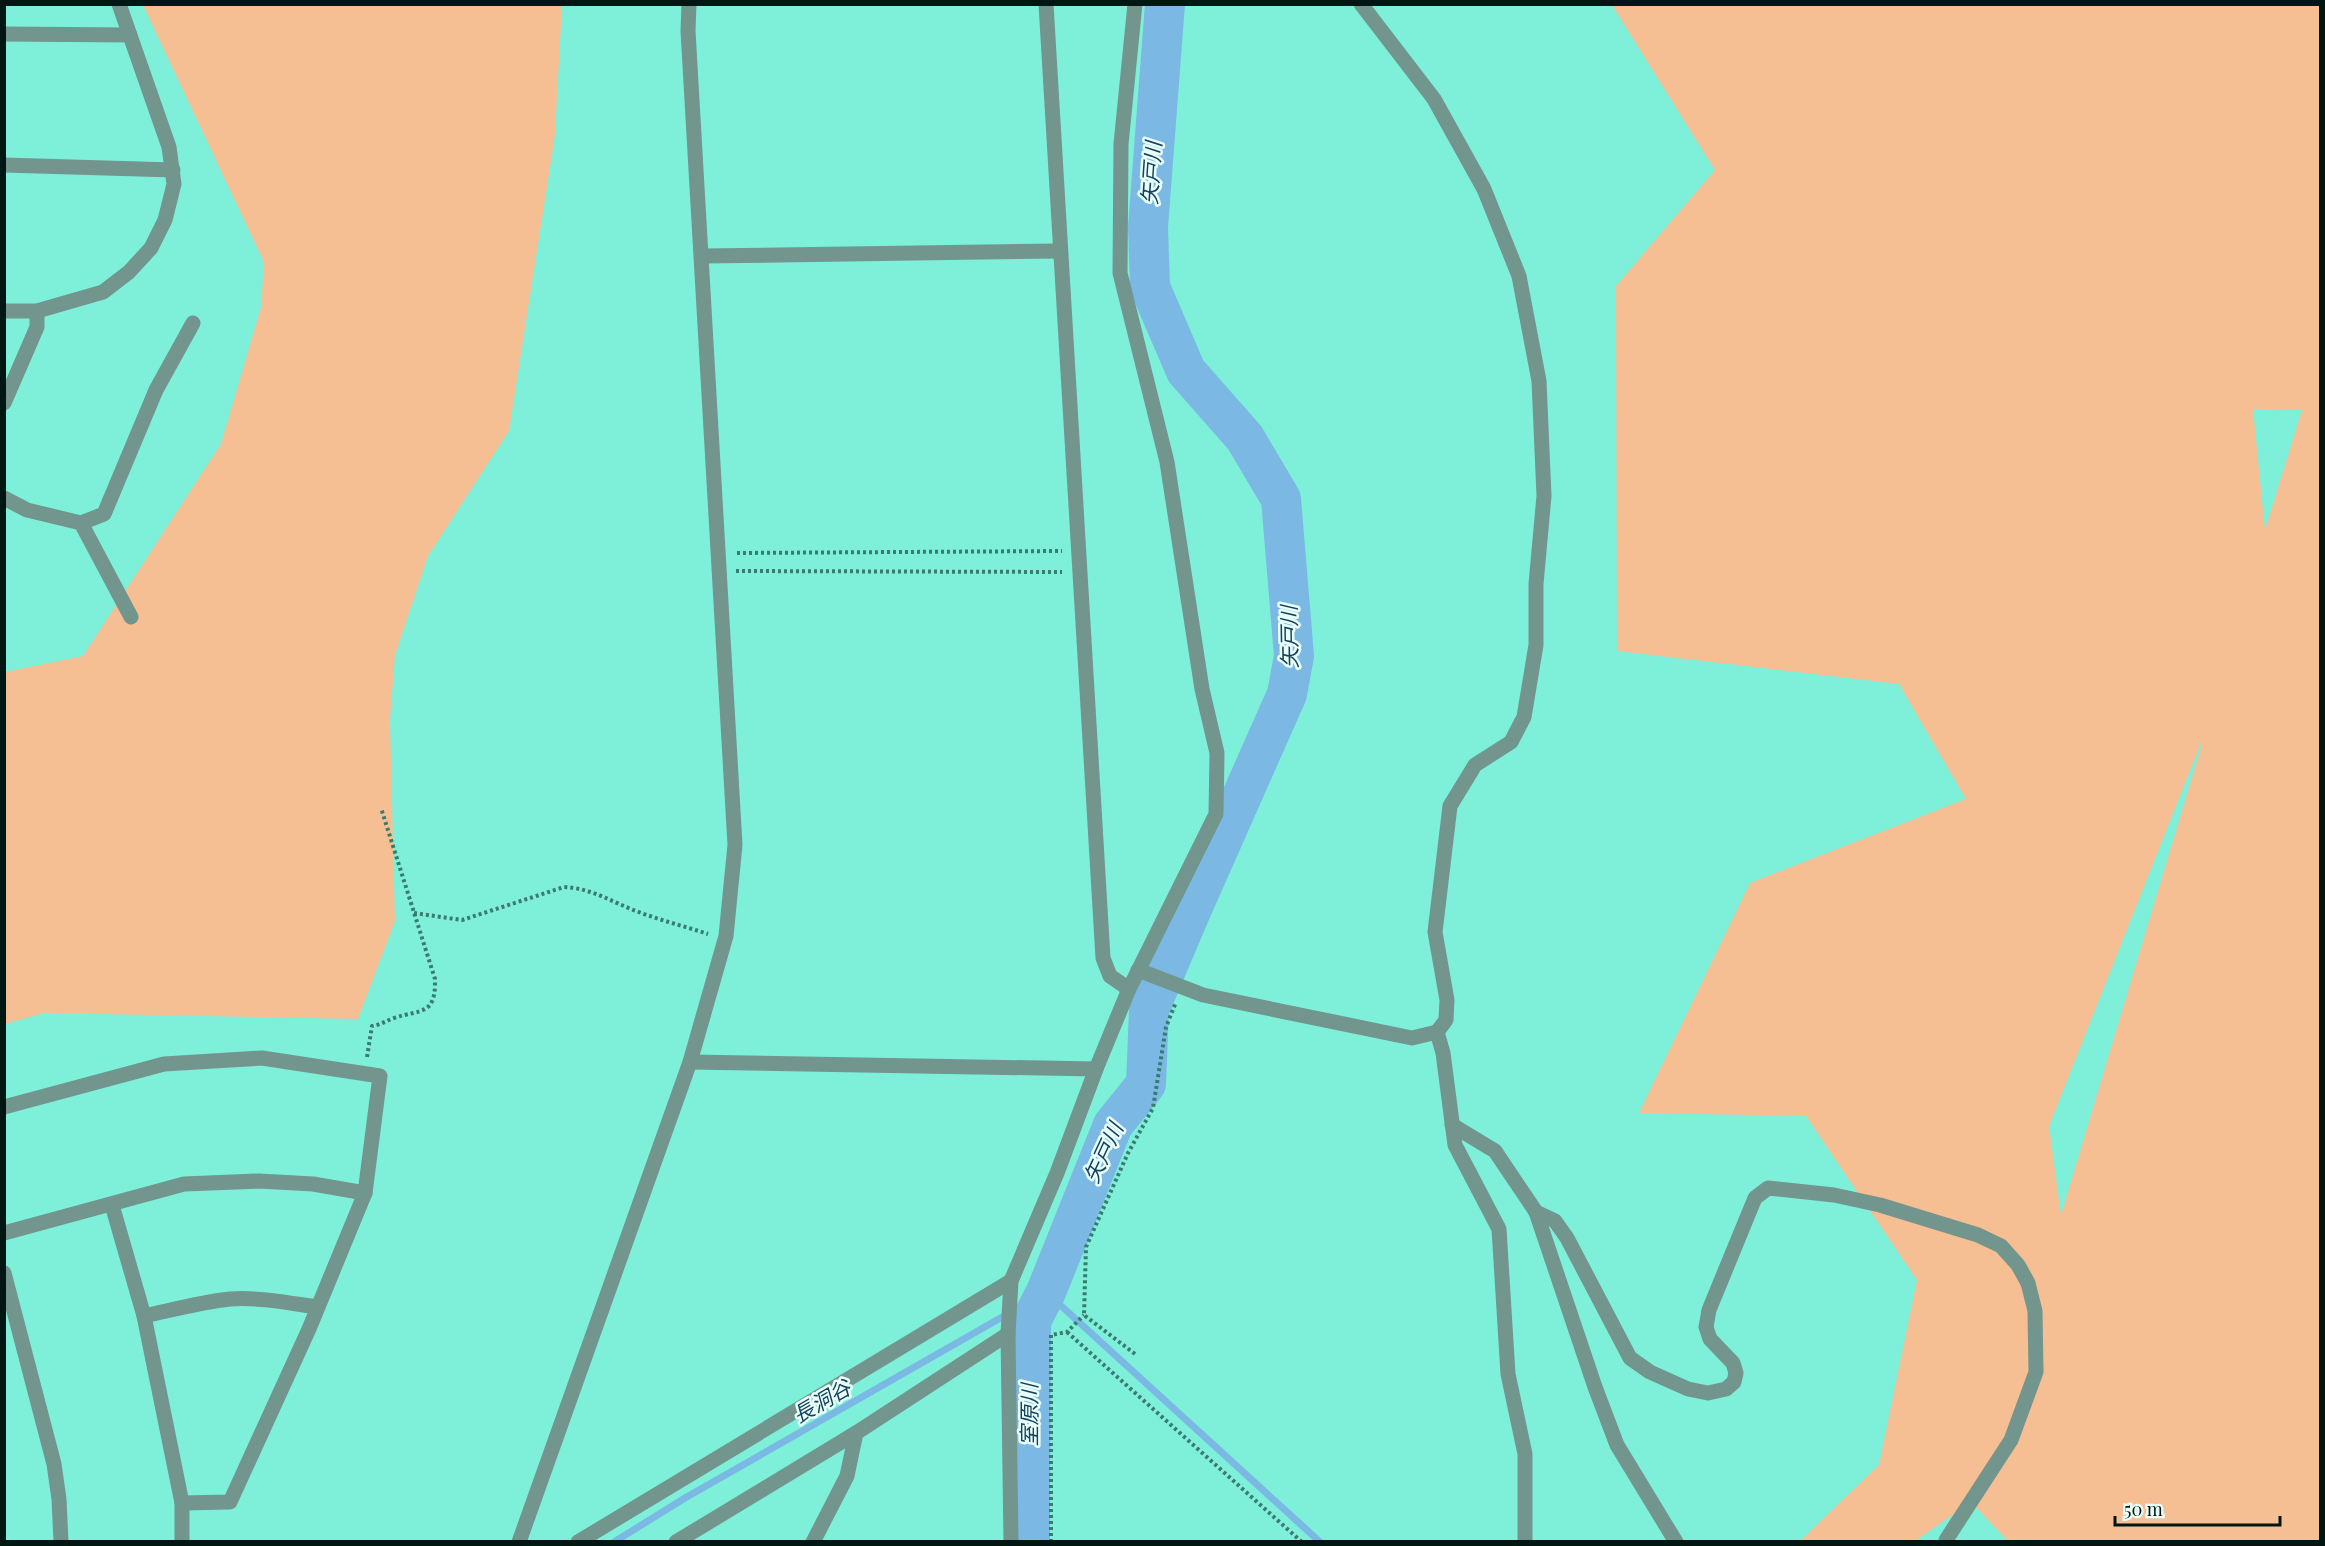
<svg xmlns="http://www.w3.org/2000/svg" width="2325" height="1546" font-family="'Playfair Display','Noto Sans JP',serif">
<rect width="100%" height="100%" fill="#7ef0da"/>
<!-- green -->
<g fill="#f5be93" fill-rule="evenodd">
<polygon points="143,5 562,5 555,135 509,431 428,556 395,655 390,720 395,921 358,1019 44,1013 5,1024 5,672 83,656 221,444 261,307 264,262"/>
<path d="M1612,5H2320V1541H2008L1971,1502L1915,1541H1800L1879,1465L1917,1280L1806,1116L1639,1113L1750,883L1966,799L1899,684L1617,651L1616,286L1715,170ZM2253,409L2302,410L2265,530ZM2201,743L2202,744L2061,1215L2049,1126Z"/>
</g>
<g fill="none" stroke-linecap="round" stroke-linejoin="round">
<!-- stream -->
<polyline stroke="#7bb9e4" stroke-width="7" points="614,1542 685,1498 1046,1292 1320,1542"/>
<!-- river -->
<polyline stroke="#7bb9e4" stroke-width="40" points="1030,1542 1031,1321 1046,1292 1113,1125 1146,1084 1149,1010 1191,911 1287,694 1294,656 1281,499 1245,438 1186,371 1150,287 1148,227 1165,4"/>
<!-- path -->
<g stroke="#3a7b6f" stroke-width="4" stroke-dasharray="3 3" stroke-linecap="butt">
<polyline points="737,553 1062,551"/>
<polyline points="736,571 1062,572"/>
<path d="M414,913L462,920L564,887C591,888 612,902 636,911C659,920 684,926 708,934"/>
<path d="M367,1057L372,1026C380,1025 386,1021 394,1018C421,1009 436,1016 435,979L381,808"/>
<polyline points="1067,1332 1302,1542"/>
<polyline points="1135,1354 1084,1315 1086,1247 1128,1153 1153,1108 1166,1027 1176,1002"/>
<polyline points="1051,1542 1051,1335 1067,1332 1084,1315"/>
</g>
<!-- minor -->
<g stroke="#72958d" stroke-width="15">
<polyline points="1046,4 1103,958 1110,976 1129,989"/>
<polyline points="1361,4 1434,99 1484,189 1519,276 1539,381 1544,496 1536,584 1536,645 1524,717 1511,742 1475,765 1450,806 1435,932 1447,1000 1446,1020 1437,1032 1443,1053 1455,1145 1499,1229 1508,1374 1525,1454 1525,1542"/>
<polyline points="4,34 130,35"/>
<polyline points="4,165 173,170"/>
<polyline points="702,256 1060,251"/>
<polyline points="4,311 37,311 103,292 129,272 151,248 165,220 174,184 169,147 119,4"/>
<polyline points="4,403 37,327 37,311"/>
<polyline points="4,498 27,510 81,523 131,617"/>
<polyline points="81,523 104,514 156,390 193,323"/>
<polyline points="1138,970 1203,995 1412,1038 1437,1032"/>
<polyline points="690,1062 1096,1069"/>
<polyline points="4,1107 164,1064 262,1058 380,1076 365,1193 309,1329 230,1502 182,1503"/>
<polyline points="1452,1125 1495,1151 1536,1212 1555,1221 1567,1238 1630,1358 1650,1372 1688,1389 1708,1393 1726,1389 1734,1382 1736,1373 1733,1363 1710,1339 1706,1327 1709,1310 1755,1198 1768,1188 1834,1195 1880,1205 1978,1235 2001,1246 2018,1265 2028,1283 2035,1311 2036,1372 2011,1440 1946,1540"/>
<polyline points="112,1205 144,1316 182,1503 182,1542"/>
<polyline points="1536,1212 1595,1387 1617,1445 1676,1542"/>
<polyline points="4,1233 184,1184 259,1181 313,1184 365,1193"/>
<polyline points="4,1273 54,1464 59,1499 61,1542"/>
<path d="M144,1316C172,1310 201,1302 230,1299C259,1297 289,1303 317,1307"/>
<polyline points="519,1542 690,1062 726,936 735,845 688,31 689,4"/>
<polyline points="578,1542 1011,1281"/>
<polyline points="676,1542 856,1433"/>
<polyline points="813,1542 847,1476 856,1433 1008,1334"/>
<polyline points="1011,1542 1008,1334 1011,1281 1057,1173 1096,1069 1129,989 1216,814 1217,753 1202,689 1167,462 1120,273 1121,144 1135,4"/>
</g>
</g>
<g text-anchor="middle" stroke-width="5" stroke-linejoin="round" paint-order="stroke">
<!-- water labels -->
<g font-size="21" font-style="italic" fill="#134360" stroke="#eafef9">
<text transform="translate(1152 173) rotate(-86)" y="7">矢戸川</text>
<text transform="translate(1290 637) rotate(-91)" y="7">矢戸川</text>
<text transform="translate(1104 1153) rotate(-65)" y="7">矢戸川</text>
<text transform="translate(822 1402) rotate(-30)" y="7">長洞谷</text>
<text transform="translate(1030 1415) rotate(-90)" y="7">室原川</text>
</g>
</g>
<!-- border -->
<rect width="2325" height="1546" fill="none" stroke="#001612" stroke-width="12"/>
<!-- scale -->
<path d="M2115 1516v9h165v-9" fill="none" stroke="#001612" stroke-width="3"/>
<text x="2124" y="1516" font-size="18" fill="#001612" stroke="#eafef9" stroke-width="4.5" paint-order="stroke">50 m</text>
</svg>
